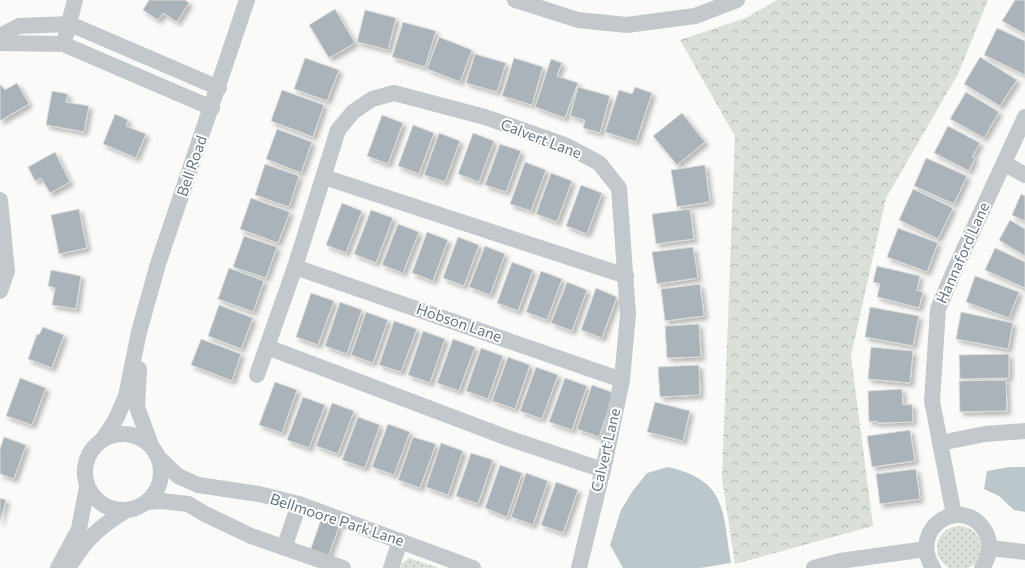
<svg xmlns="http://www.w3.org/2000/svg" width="1025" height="568" font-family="Commissioner,sans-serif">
<defs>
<pattern id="grass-dots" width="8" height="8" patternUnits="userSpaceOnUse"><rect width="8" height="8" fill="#dadfd7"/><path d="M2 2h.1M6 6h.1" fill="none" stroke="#b4b9b4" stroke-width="1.8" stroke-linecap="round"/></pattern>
<pattern id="forest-crowns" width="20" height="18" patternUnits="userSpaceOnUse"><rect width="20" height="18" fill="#dadfd7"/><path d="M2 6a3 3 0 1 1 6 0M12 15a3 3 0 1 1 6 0" fill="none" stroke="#b4b9b4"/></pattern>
<filter id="shadow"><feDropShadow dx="3.5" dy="3.5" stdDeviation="2" flood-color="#0004"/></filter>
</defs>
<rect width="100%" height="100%" fill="#fafaf8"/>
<!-- grass -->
<g fill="url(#grass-dots)">
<circle cx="959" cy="548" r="22"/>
<polygon points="409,558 439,568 400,568 401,564"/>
</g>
<!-- forest -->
<polygon fill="url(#forest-crowns)" points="777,0 988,0 958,74 886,198 851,356 873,526 735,564 722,478 735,136 680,40 746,18"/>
<!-- water -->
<g fill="#bbc7cb">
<path d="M668,467C728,481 722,511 731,563L700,568H623L610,545L621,510L632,492L647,473Z"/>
<polygon points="1010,467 1025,467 1025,512 1014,510 999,496 984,489 987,471"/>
</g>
<!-- building -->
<g fill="#aab3b9" stroke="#dcdcda" filter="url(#shadow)">
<polygon points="149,0 185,0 189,3 177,22 163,13 158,20 143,10"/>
<polygon points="1015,0 1025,0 1025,34 1002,21"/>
<polygon points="335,9 355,43 329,58 309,25"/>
<polygon points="365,10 396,18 388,50 357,42"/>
<polygon points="403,22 436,31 425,67 392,57"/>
<polygon points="997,28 1025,41 1025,75 984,55"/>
<polygon points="439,37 472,50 460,82 427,69"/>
<polygon points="475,54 506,63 497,92 466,83"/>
<polygon points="980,57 1017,80 1000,106 964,84"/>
<polygon points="305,58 339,70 327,101 294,89"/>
<polygon points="514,58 543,67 532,105 502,96"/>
<polygon points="551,59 562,63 557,76 578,83 565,118 535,107"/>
<polygon points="17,83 29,104 0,121 0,84 5,90"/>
<polygon points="578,87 610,96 600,133 583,128 585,120 570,116"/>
<polygon points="635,87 652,93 636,142 605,132 619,90 632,94"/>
<polygon points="282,90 324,105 313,137 271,121"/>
<polygon points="52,91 68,94 66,102 89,106 84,132 46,125"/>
<polygon points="966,92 999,112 984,138 950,119"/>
<polygon points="682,113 705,142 677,165 653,136"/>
<polygon points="115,114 128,120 126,126 146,134 136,158 103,144"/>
<polygon points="382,115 403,123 388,164 367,156"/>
<polygon points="413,125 434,133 419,174 398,166"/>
<polygon points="948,126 980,143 972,157 975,158 969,171 934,153"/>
<polygon points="277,129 312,142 301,173 266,159"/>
<polygon points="439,133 460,141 445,182 424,175"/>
<polygon points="473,133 494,141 479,182 458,174"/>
<polygon points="500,144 521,151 506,192 485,185"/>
<polygon points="55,152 70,182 50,193 41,178 35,181 28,167"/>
<polygon points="926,158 967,176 954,204 914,186"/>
<polygon points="525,162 546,170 531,211 510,204"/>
<polygon points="265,164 299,176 289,207 255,195"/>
<polygon points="705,165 710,202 677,207 671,170"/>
<polygon points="551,173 572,181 557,222 536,214"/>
<polygon points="581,185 602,193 587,234 566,226"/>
<polygon points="913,189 953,208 938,239 899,220"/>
<polygon points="1021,194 1025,196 1025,221 1012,215"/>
<polygon points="251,198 290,212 278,243 240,229"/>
<polygon points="342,203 362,211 346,253 326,245"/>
<polygon points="79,209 87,248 59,254 51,215"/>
<polygon points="690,209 694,239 656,244 652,214"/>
<polygon points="371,210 393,218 376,263 354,254"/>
<polygon points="1010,220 1025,229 1025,256 999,240"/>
<polygon points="398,224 419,232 403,273 382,265"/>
<polygon points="898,228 938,243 927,272 887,257"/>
<polygon points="427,232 448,240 433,281 412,273"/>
<polygon points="244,236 277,247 266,278 233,267"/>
<polygon points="458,237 479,245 464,286 443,278"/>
<polygon points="485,246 505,254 490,295 469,287"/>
<polygon points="693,247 698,278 657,284 652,252"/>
<polygon points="995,248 1025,262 1025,288 985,270"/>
<polygon points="512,262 533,270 518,311 497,303"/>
<polygon points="877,266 920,276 917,290 923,292 919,308 877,297 880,284 873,282"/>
<polygon points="229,268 264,281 253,312 218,299"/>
<polygon points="51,270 81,276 76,309 52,305 55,288 48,286"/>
<polygon points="541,271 562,279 547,320 526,312"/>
<polygon points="975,276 1019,292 1009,318 966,302"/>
<polygon points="567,282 587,290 572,331 551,323"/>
<polygon points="700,284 704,316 665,321 661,289"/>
<polygon points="596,288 617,297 602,338 581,330"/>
<polygon points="311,293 334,301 318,345 296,337"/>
<polygon points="340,302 362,310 347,354 325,346"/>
<polygon points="219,305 253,318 241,349 208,336"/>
<polygon points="870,307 919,316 913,346 865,337"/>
<polygon points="366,312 388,320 373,363 351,355"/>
<polygon points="961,312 1013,323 1008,349 956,339"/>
<polygon points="394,321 417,329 401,372 379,365"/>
<polygon points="699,324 701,357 667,358 665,326"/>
<polygon points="43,327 64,335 52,368 28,359 37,334 39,335"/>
<polygon points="423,331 445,339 430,383 408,375"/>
<polygon points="201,339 241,354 232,381 191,365"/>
<polygon points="453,339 475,347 459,391 437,383"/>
<polygon points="871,347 913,351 910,383 868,379"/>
<polygon points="481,348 503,356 488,399 466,391"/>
<polygon points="1009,354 1009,378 960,379 959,355"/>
<polygon points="508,357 530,365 515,409 492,401"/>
<polygon points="699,365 700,395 660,397 658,367"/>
<polygon points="536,367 558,375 542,419 520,411"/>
<polygon points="20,378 46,388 32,425 6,416"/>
<polygon points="565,378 587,386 572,430 549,422"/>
<polygon points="1006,380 1007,411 960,412 959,381"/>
<polygon points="275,382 297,390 282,433 259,425"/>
<polygon points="592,385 614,393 599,437 577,429"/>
<polygon points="902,389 903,405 912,404 913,422 877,423 877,421 869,422 868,391"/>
<polygon points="303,397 325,405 309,448 287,440"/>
<polygon points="655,402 690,411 683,441 647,432"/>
<polygon points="332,403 354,411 338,454 316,446"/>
<polygon points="358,417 380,425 365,468 342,460"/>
<polygon points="388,424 410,432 394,475 372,467"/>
<polygon points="910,430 915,461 872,467 867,436"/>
<polygon points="4,437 26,445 14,479 0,474 0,449"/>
<polygon points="413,437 436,444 420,488 398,480"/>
<polygon points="441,443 463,451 448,495 426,487"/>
<polygon points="471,453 493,460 478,504 456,496"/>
<polygon points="500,465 522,473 507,517 485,508"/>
<polygon points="916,469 920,499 880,504 876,474"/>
<polygon points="526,473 548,481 533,525 511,517"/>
<polygon points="556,482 578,490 563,533 541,525"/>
<polygon points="0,498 6,500 0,522"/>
<polygon points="322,517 340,524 327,560 309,554"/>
</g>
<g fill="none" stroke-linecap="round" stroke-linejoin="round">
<!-- minor -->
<g stroke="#c3c8cc" stroke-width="16">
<polyline points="515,0 578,20 627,25 695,16 737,0"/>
<polyline points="66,35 75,0"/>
<polyline points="0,36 19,26 70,24 219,88"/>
<polyline points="0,43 63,44 212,108"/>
<polyline points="1004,163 1025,175"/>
<polyline points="324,177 626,276"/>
<polyline points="0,200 7,271 0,291"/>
<polyline points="295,267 622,380"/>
<polyline points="267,347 508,438 603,470"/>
<polyline points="139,369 137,407 151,445"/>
<polyline points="257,375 295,267 338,130 353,112 372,99 394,93 485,117 565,145 599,163 619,188 628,314 622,380 605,461 579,568"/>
<circle cx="123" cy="472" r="38"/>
<polyline points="103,439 116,419 126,396 139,332 158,264 247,0"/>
<polyline points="940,443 985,434 1025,431"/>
<polyline points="159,458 178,476 198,485 259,494 299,504 473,568"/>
<polyline points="148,502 162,501 188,504 205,514 251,536 343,568"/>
<polyline points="954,515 932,401 938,309 955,269 1025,117"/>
<polyline points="284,548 299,504"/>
<polyline points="990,548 1025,552"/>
<path d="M72,562C88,537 100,527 125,511"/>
<polyline points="58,568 79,529 87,487"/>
<polyline points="391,568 400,541"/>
<polyline points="814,568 840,561 926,549"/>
<path d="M933,568C907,526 965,493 986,533C992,545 989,557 982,568"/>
</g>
</g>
<g text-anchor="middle" stroke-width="4" stroke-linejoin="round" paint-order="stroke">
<!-- street labels -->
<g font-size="15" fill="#657683" stroke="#fff">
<text transform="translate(541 139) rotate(21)" y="5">Calvert Lane</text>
<text transform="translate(192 166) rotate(-71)" y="5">Bell Road</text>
<text transform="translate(963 253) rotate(-66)" y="5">Hannaford Lane</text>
<text transform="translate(459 323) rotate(19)" y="5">Hobson Lane</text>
<text transform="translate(606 450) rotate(-77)" y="5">Calvert Lane</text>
<text transform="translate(337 520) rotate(18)" y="5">Bellmoore Park Lane</text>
</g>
</g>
</svg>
